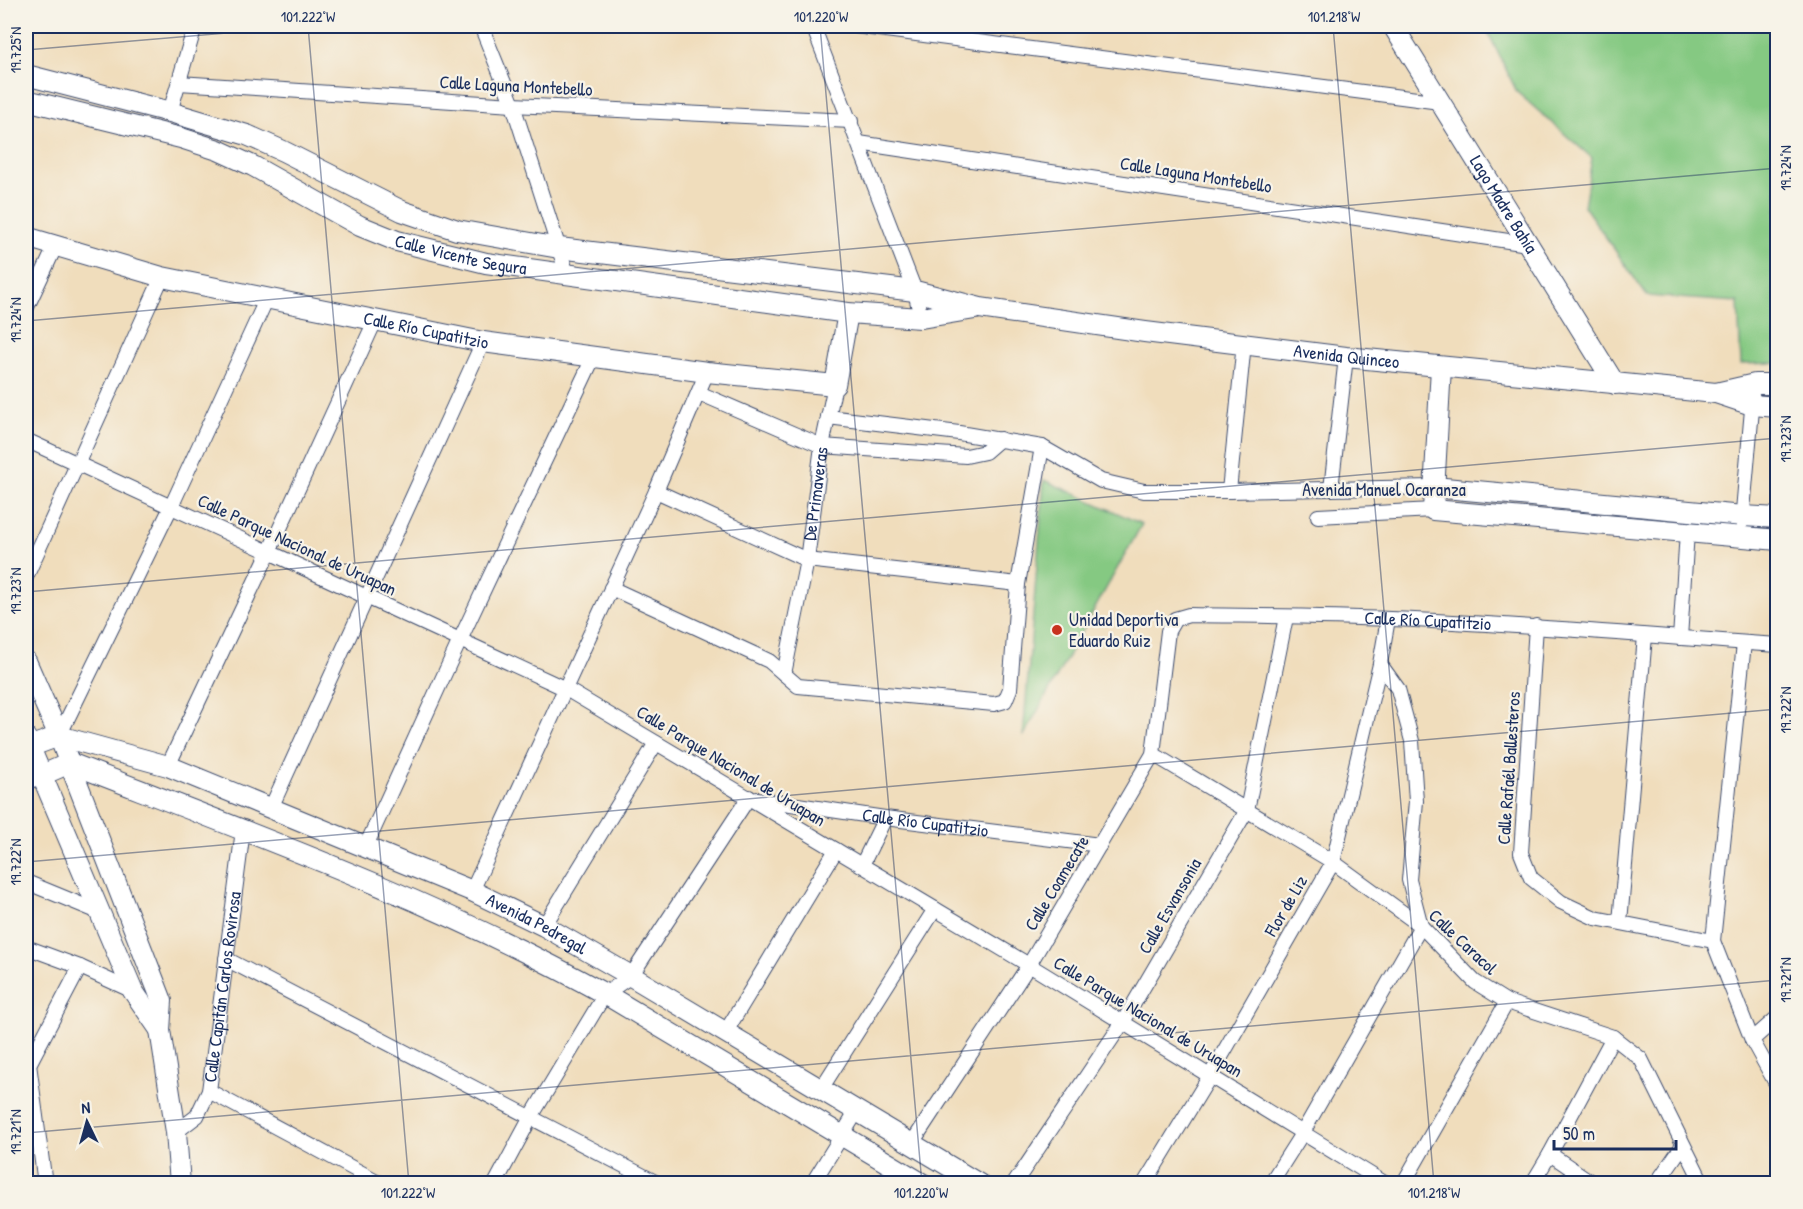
<svg xmlns="http://www.w3.org/2000/svg" width="1803" height="1209" font-family="'Patrick Hand',sans-serif">
<rect width="100%" height="100%" fill="#f7f3e8"/>
<filter id="ink" filterUnits="userSpaceOnUse"><feTurbulence type="fractalNoise" baseFrequency=".0167" numOctaves="2"/><feDisplacementMap in="SourceGraphic" scale="12" xChannelSelector="R" yChannelSelector="G"/><feConvolveMatrix kernelMatrix="1 2 1 2 8 2 1 2 1" color-interpolation-filters="sRGB"/></filter>
<filter id="wash" filterUnits="userSpaceOnUse"><feTurbulence type="fractalNoise" baseFrequency=".008" numOctaves="4" result="noise"/><feDisplacementMap in="SourceGraphic" scale="24" xChannelSelector="R" yChannelSelector="G"/><feGaussianBlur stdDeviation="1.35" result="paint"/><feColorMatrix in="noise" values="0 0 0 0 0 0 0 0 0 0 0 0 0 0 0 0 0 1.4 0 .05"/><feComposite in="paint" operator="in"/></filter>
<g filter="url(#wash)">
<rect width="100%" height="100%" fill="#f0ddbc"/>
<!-- park -->
<g fill="#85c982" stroke="#507c70" stroke-width="1.5">
<polygon points="1485,26 1777,26 1777,363 1741,364 1738,302 1647,296 1584,206 1592,158 1517,92"/>
<polygon points="1044,480 1142,524 1023,737"/>
</g>
</g>
<g filter="url(#ink)">
<g fill="none" stroke-linecap="round" stroke-linejoin="round">
<defs>
<g id="street">
<polyline points="481,26 513,105 567,274"/>
<polyline points="813,26 915,291 921,318"/>
<polyline points="855,26 1440,102"/>
<polyline points="179,83 513,105 851,121"/>
<polyline points="170,112 195,26"/>
<polyline points="859,143 1528,244"/>
<polyline points="26,309 56,245"/>
<polyline points="699,393 822,446 966,456 985,452 1000,439"/>
<polyline points="828,417 959,433 1042,447 1101,481 1144,491 1229,491 1434,487"/>
<polyline points="26,440 566,689 1029,965 1386,1184"/>
<polyline points="1331,489 1346,357"/>
<polyline points="656,491 807,560 1018,584"/>
<polyline points="1229,491 1244,343"/>
<polyline points="1318,516 1433,510"/>
<polyline points="1742,522 1753,398"/>
<polyline points="26,577 162,277"/>
<polyline points="611,588 769,661 798,686 994,704 1005,701 1010,689 1018,584 1042,447"/>
<polyline points="1536,626 1521,853 1531,878 1561,902 1595,918 1713,941 1752,1040 1778,1087"/>
<polyline points="1680,638 1687,532"/>
<path id="s1" d="M784,674L807,560L822,446L835,385"/>
<polyline points="59,736 171,507 267,298"/>
<polyline points="1153,754 1333,862 1421,926 1475,982 1507,1002 1613,1037 1641,1059 1703,1184"/>
<polyline points="168,766 269,552 375,321"/>
<polyline points="26,783 42,775"/>
<path id="s2" d="M757,799L885,818L1100,845"/>
<polyline points="271,808 483,342"/>
<polyline points="366,846 460,640 594,356"/>
<polyline points="862,865 885,818"/>
<polyline points="26,882 99,912"/>
<polyline points="472,891 656,491 707,372"/>
<polyline points="1620,922 1645,636"/>
<polyline points="544,926 656,743"/>
<polyline points="1713,941 1744,643"/>
<polyline points="26,947 80,967 135,992"/>
<polyline points="226,959 659,1184"/>
<polyline points="725,1033 836,850"/>
<polyline points="1752,1040 1778,1017"/>
<polyline points="29,1064 45,1184"/>
<polyline points="26,1070 80,967"/>
<polyline points="821,1089 935,909"/>
<polyline points="209,1091 382,1184"/>
<path id="s3" d="M176,1132L197,1116L209,1091L243,830"/>
<path id="s4" d="M912,1143L1029,965L1153,754L1168,631L1175,619L1189,615C1256,616 1323,616 1390,619C1520,624 1648,636 1778,645"/>
<polyline points="1550,1154 1594,1184"/>
<polyline points="495,1184 531,1117 605,994 631,976 749,797"/>
<polyline points="812,1184 857,1111"/>
<polyline points="1014,1184 1123,1022 1247,810 1286,617"/>
<polyline points="1144,1184 1210,1076 1333,862 1380,664 1388,619"/>
<polyline points="1270,1184 1303,1132 1421,926 1409,880 1416,801 1412,741 1398,689 1380,664"/>
<polyline points="1403,1184 1507,1002"/>
<polyline points="1532,1184 1550,1154 1613,1037"/>
<polyline points="1656,1184 1683,1145"/>
</g>
<g id="secondary">
<path id="s5" d="M1393,26L1615,384"/>
<path id="s6" d="M26,75L170,112L247,135L283,151L402,211L457,230L559,248L915,291L980,308L1145,332L1346,357L1716,393L1752,405L1778,407"/>
<path id="s7" d="M26,100L181,138L218,150L253,166L360,226L397,241L486,263L848,313L921,318L975,309"/>
<path id="s8" d="M26,237L162,277L483,342L707,372L835,385L848,313"/>
<polyline points="1441,367 1433,510 1778,540"/>
<polyline points="1716,393 1755,384 1778,384"/>
<polyline points="1434,487 1743,516 1778,518"/>
<polyline points="26,661 59,736 162,1001 160,1030 176,1132 180,1184"/>
<polyline points="26,738 133,991 160,1030"/>
<path id="s9" d="M29,747L59,736L168,766L472,891L544,926L631,976L979,1184"/>
<path d="M42,775L70,763C250,833 435,900 605,994L923,1184"/>
</g>
</defs>
<!-- street casing -->
<use href="#street" stroke="#3b496c" stroke-width="16"/>
<!-- secondary casing -->
<use href="#secondary" stroke="#3b496c" stroke-width="22"/>
<!-- street -->
<use href="#street" stroke="#fff" stroke-width="14"/>
<!-- secondary -->
<use href="#secondary" stroke="#fff" stroke-width="20"/>
</g>
</g>
<!-- ticks -->
<path fill="none" stroke="#1b2f5e" stroke-width="1.5" stroke-opacity="0.45" d="M308,26L409,1184M820,26L922,1184M1333,26L1434,1184M26,50L308,26M26,321L1778,168M26,592L1778,438M26,862L1778,709M26,1133L1778,980"/>
<!-- markers -->
<circle fill="#c8321e" stroke="#f7f3e8" stroke-width="2" cx="1057" cy="630" r="6"/>
<g text-anchor="middle" stroke-width="4.5" stroke-linejoin="round" paint-order="stroke">
<!-- street labels -->
<g font-size="18" fill="#1b2f5e" stroke="#f7f3e8">
<text transform="translate(516 86) rotate(3)" y="6">Calle Laguna Montebello</text>
<text transform="translate(1196 175) rotate(9)" y="6">Calle Laguna Montebello</text>
<text dy="6" stroke="none"><textPath href="#s5" startOffset="210">Lago Madre Bahía</textPath></text>
<text dy="6" stroke="none"><textPath href="#s7" startOffset="465">Calle Vicente Segura</textPath></text>
<text dy="6" stroke="none"><textPath href="#s8" startOffset="411">Calle Río Cupatitzio</textPath></text>
<text dy="6" stroke="none"><textPath href="#s6" startOffset="1359">Avenida Quinceo</textPath></text>
<text x="1384" y="496">Avenida Manuel Ocaranza</text>
<text dy="6" stroke="none"><textPath href="#s1" startOffset="183">De Primaveras</textPath></text>
<text transform="translate(297 545) rotate(25)" y="6">Calle Parque Nacional de Uruapan</text>
<text dy="6" stroke="none"><textPath href="#s4" startOffset="849">Calle Río Cupatitzio</textPath></text>
<text transform="translate(731 766) rotate(31)" y="6">Calle Parque Nacional de Uruapan</text>
<text transform="translate(1509 768) rotate(-86)" y="6">Calle Rafaél Ballesteros</text>
<text dy="6" stroke="none"><textPath href="#s2" startOffset="170">Calle Río Cupatitzio</textPath></text>
<text transform="translate(1057 883) rotate(-59)" y="6">Calle Coamecate</text>
<text transform="translate(1170 906) rotate(-60)" y="6">Calle Esvansonia</text>
<text transform="translate(1286 906) rotate(-60)" y="6">Flor de Liz</text>
<text dy="6" stroke="none"><textPath href="#s9" startOffset="546">Avenida Pedregal</textPath></text>
<text transform="translate(1463 942) rotate(43)" y="6">Calle Caracol</text>
<text dy="6" stroke="none"><textPath href="#s3" startOffset="159">Calle Capitán Carlos Rovirosa</textPath></text>
<text transform="translate(1148 1017) rotate(31)" y="6">Calle Parque Nacional de Uruapan</text>
</g>
<!-- poi labels -->
<g font-size="18" fill="#1b2f5e" stroke="#f7f3e8" text-anchor="start">
<text x="1069" y="626">Unidad Deportiva<tspan x="1069" dy="21">Eduardo Ruiz</tspan></text>
</g>
</g>
<!-- margin -->
<rect width="1803" height="1209" fill="none" stroke="#f7f3e8" stroke-width="66"/>
<!-- north arrow -->
<g transform="translate(87 1122) rotate(355)" stroke="#f7f3e8" stroke-width="4.5" paint-order="stroke">
<path d="M0-4.5L10 22L0 15L-10 22Z" fill="#1b2f5e"/>
<text y="-9" font-size="16" font-weight="bold" text-anchor="middle" fill="#1b2f5e">N</text>
</g>
<!-- scale -->
<path d="M1554 1140v9h122v-9" fill="none" stroke="#1b2f5e" stroke-width="3"/>
<text x="1563" y="1140" font-size="18" fill="#1b2f5e" stroke="#f7f3e8" stroke-width="4.5" paint-order="stroke">50 m</text>
<rect x="33" y="33" width="1737" height="1143" fill="none" stroke="#1b2f5e" stroke-width="2"/>
<g font-size="15" text-anchor="middle" fill="#1b2f5e">
<text x="308" y="22">101.222°W</text>
<text x="821" y="22">101.220°W</text>
<text x="1334" y="22">101.218°W</text>
<text transform="translate(16 50) rotate(-90)" y="5">19.725°N</text>
<text transform="translate(1786 168) rotate(-90)" y="5">19.724°N</text>
<text transform="translate(16 320) rotate(-90)" y="5">19.724°N</text>
<text transform="translate(1786 439) rotate(-90)" y="5">19.723°N</text>
<text transform="translate(16 591) rotate(-90)" y="5">19.723°N</text>
<text transform="translate(1786 710) rotate(-90)" y="5">19.722°N</text>
<text transform="translate(16 862) rotate(-90)" y="5">19.722°N</text>
<text transform="translate(1786 980) rotate(-90)" y="5">19.721°N</text>
<text transform="translate(16 1132) rotate(-90)" y="5">19.721°N</text>
<text x="408" y="1198">101.222°W</text>
<text x="921" y="1198">101.220°W</text>
<text x="1434" y="1198">101.218°W</text>
</g>
</svg>
